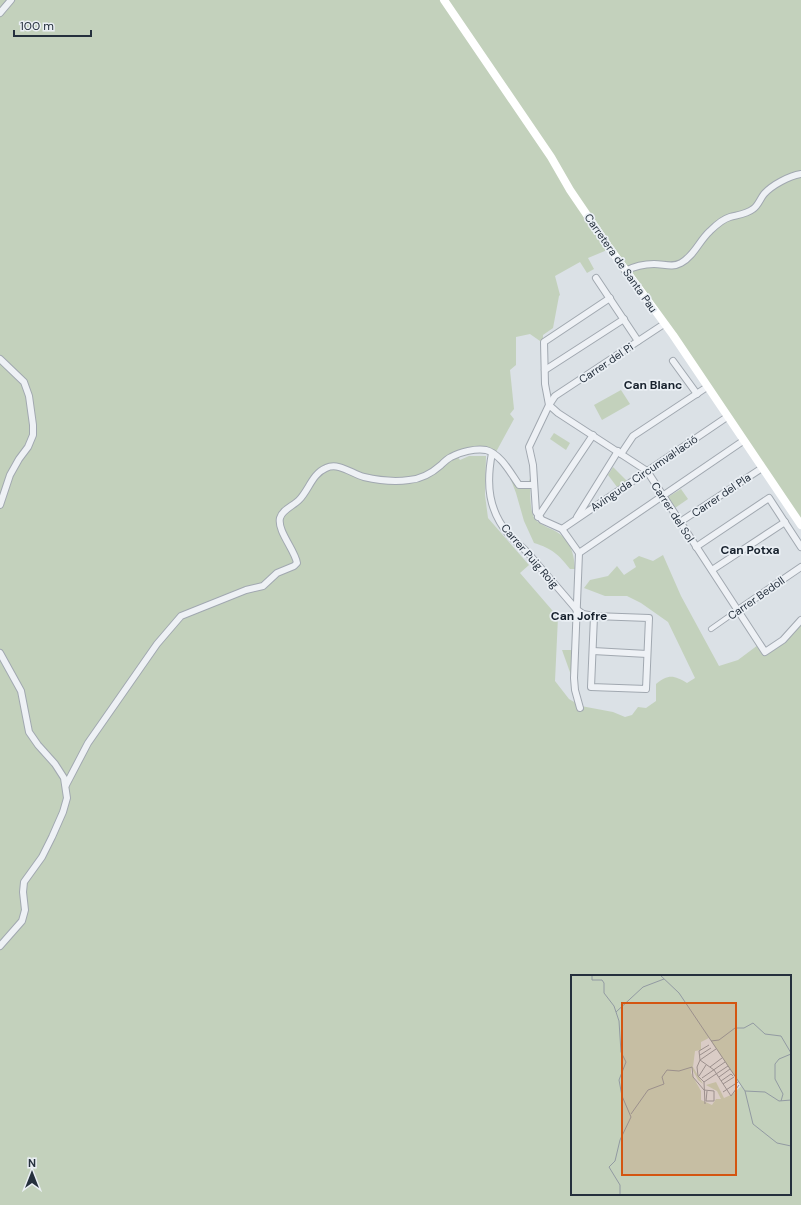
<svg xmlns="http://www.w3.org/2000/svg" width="801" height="1205" font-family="'DM Sans',sans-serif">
<rect width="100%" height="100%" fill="#dbe1e6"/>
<!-- green -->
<g fill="#c3d1bc" fill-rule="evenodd">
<path d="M0,0H801V525L612,248L588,258L594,269L587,273L580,262L555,276L560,295L559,296L553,328L543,335V340L540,341L530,334L516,337V365L510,370L514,409L510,414L514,419L496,452L519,482H525L529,481L531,476C530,486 529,511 535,519C539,524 545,526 551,529C569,537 574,550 575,569H570C558,554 553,549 534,543L524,521L516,493L507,469L499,460L484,451L457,456L460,460L469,456H486L485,495L488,518L529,565L520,573L558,617L555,681L569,699L581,706L613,712L625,717L632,715L638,707L646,708L656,701V684C668,674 674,675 687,683L695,678L668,622L641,603L627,596H605L584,588L590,580L608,576L617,566L624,575L636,567L633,560L639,556L653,561L663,555L681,596L719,666L738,660L758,645L762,652L801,624V1205H0ZM572,976H790V1194H572Z"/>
<polygon points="621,390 630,404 602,420 594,405"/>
<polygon points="554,433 570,443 566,450 550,439"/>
<polygon points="613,467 627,481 617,487 608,475"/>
<polygon points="681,489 688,499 675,508 668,497"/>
<polygon points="562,650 572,650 571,675"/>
</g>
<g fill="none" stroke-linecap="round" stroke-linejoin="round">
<defs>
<polyline id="pedestrian" points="711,629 738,610"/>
<g id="minor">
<polyline points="0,13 11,0"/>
<path d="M625,271C635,266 643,264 654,264C664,264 672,268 681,263C694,256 699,241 710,231C715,226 723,219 730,217C737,215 747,214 753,209C758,206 760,199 764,194C772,185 789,176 801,174"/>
<polyline points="596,278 638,341"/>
<polyline points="664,324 555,396 549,405 558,413 647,471 765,652 783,640 801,620"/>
<polyline points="0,359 24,382 29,396 33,425 33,435 28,447 19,459 10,475 0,505"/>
<polyline points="673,361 697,394"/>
<polyline points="545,370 624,319"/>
<path d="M492,453C486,484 488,511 510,536C516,542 522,547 528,553C544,572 560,590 576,609L583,614L594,616L649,618L646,689L591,687L594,616"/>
<polyline points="621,454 633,436 707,387"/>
<polyline points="538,517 593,435"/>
<polyline points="577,517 618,451"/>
<polyline points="680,522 762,468"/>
<polyline points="562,529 727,417"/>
<polyline points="696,547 769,498 801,547"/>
<polyline points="579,553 743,441"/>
<polyline points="712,570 785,522"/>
<polyline points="738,610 801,567"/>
<polyline points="593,651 647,654"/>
<polyline points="0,653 21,691 29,732 38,745 55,764 64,778 67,798 63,812 52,837 42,857 24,882 23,892 25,910 22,921 0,946"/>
<polyline points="580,708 575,690 574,678 579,553 562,529 542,520 536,512 533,465 529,447 549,405 545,384 544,342 610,298"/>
<path d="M66,785L88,743L157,644L181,616L246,590L263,586L277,573L294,566L297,563C295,550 277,531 280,518C282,510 293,506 299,500C309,490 312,474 326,468C339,462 352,474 364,477C377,480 395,482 409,480C422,479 432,473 441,465C444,462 447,459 451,457C460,452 476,448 486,450C501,454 511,474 519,485H534"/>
</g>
</defs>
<!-- pedestrian casing -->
<use href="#pedestrian" stroke="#a1a8b0" stroke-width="6"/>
<!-- minor casing -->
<use href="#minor" stroke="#a1a8b0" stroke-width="8"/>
<!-- pedestrian -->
<use href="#pedestrian" stroke="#eef1f5" stroke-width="4.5"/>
<!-- minor -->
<use href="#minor" stroke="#eef1f5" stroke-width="6"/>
<!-- secondary -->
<polyline stroke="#fff" stroke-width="8" points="444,0 551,157 570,190 608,246 673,335 801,525"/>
</g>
<g text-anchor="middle" stroke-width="3.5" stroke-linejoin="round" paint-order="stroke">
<!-- street labels -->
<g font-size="11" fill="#25303d" stroke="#eaeff4">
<text transform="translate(621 263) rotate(55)" y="4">Carretera de Santa Pau</text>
<text transform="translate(606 363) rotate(-34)" y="4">Carrer del Pi</text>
<text transform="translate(644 473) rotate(-34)" y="4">Avinguda Circumval·lació</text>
<text transform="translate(721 495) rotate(-34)" y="4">Carrer del Pla</text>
<text transform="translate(673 512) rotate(57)" y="4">Carrer del Sol</text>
<text transform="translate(530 556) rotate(49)" y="4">Carrer Puig Roig</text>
<text transform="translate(756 598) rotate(-35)" y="4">Carrer Bedoll</text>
</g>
<!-- neighbourhood labels -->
<g font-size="12" font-weight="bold" fill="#17212d" stroke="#eaeff4">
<text x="653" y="389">Can Blanc</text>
<text x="750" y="554">Can Potxa</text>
<text x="579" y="620">Can Jofre</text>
</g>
</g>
<!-- overview -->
<g transform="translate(571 975)">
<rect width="220" height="220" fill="#dbe1e6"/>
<path d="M0,0H220V220H0ZM138,63L170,111L162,119L153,123L145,107L135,110L146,116L150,124H145L141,130L130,125V116L120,98V92L127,105L132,109L122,92L124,76L130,75V67Z" fill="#c3d1bc" fill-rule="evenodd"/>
<path fill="none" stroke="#929aa2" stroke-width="1" d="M21,0V5H31L33,8V18L43,31L48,46L50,77L55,87L48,105L51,121L60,142L49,165L44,186L38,192L49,210V220M89,0L108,18L174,116L182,149L206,168L220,171M45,37L72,12L93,4M140,66L148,65L164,53H173L182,48L194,59L210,61L220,78M145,74L129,85L143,95L160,121L168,110M129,80L140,73M121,92L122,102L133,115L143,116V126H135L136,116M139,92L151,83M128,101L135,90M148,102L159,94M131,103L154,87M150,106L160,99L162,101M133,107L157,91M152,109L163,102M174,116L194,117L208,126L220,125M152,117L167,107M210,126L212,119L204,104V89L208,84L220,79M134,129L133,107L127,101L126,92L129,85L128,76L138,70M60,139L77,115L93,109L91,102L96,95L108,96L121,92"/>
<path fill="#d45511" fill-opacity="0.15" stroke="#d45511" stroke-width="2" d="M51,28H165V200H51Z"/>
<rect width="220" height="220" fill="none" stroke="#25303d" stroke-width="2"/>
</g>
<!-- north arrow -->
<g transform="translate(32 1173)" stroke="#eaeff4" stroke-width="3" paint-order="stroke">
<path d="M0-3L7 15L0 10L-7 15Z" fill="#25303d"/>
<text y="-6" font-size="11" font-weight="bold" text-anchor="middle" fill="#25303d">N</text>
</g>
<!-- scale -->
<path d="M14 30v6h77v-6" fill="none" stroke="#25303d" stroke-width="2"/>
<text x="20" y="30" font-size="12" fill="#25303d" stroke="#eaeff4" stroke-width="3" paint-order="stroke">100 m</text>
</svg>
